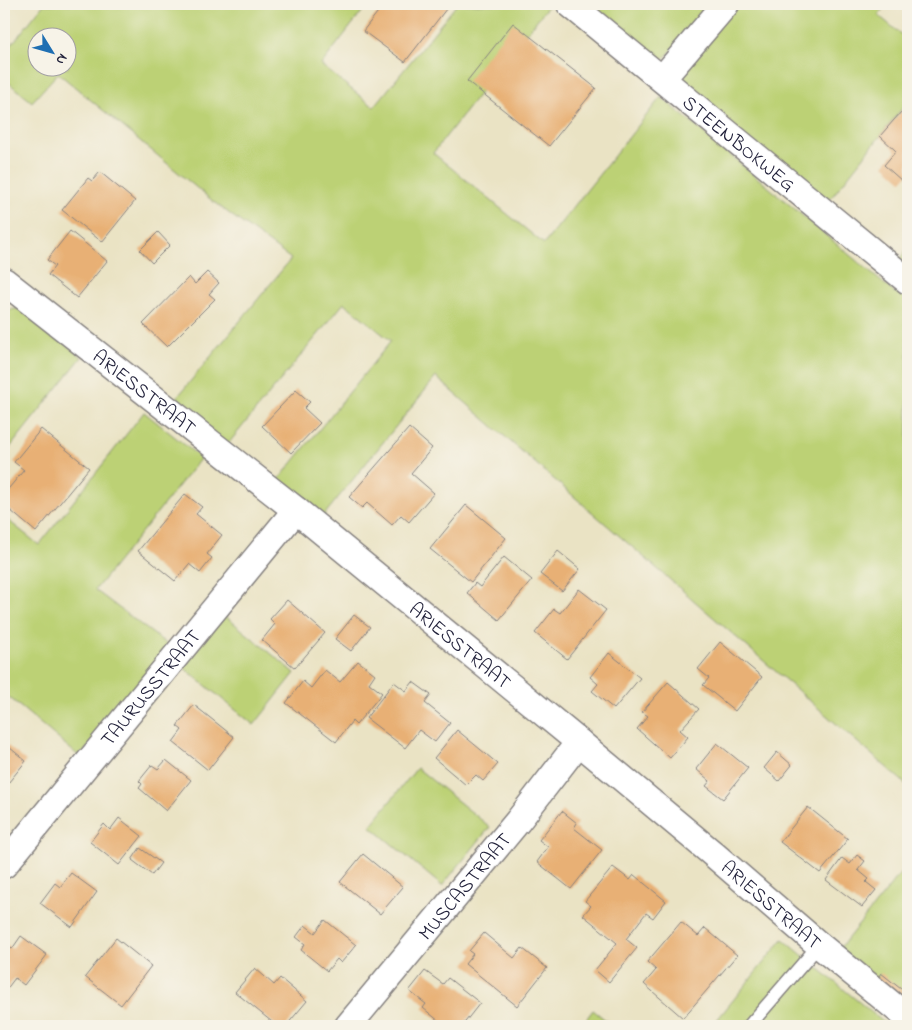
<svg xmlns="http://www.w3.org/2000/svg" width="912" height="1030" font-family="'Indie Flower',sans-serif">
<rect width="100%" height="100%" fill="#f7f3e8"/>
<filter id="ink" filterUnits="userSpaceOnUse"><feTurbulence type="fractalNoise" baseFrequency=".02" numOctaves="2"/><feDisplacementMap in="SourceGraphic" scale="10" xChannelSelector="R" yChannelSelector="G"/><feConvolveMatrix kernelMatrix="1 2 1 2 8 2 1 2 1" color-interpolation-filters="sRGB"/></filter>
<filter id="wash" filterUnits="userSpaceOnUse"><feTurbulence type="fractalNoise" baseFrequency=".0096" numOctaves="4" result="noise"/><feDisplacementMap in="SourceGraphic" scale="20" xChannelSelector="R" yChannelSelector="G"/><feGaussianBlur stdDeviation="1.12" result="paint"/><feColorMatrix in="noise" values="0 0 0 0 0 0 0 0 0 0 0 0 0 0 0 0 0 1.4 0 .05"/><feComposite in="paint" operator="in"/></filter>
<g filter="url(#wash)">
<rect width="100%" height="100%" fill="#eae3c4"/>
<!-- green -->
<g fill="#bcd174" stroke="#6f7a58" fill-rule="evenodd">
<path d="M44,4H368L321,65L374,107L457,4H545L548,6L433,153L544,244L661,97L895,293L901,287L889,272L908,248V786L436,377L316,525L271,489L391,341L344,303L223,450L170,406L291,259L215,203L58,73L32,102L4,79V54ZM38,38H68V68H38Z"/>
<polygon points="569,4 719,4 660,62"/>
<polygon points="735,4 887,4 878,15 908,40 908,101 819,213 688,102 678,70"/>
<polygon points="20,308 82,357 4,455 4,315 10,310"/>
<polygon points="144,412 201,458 95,590 168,645 80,757 4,693 4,517 39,545"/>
<polygon points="219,611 295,673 254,725 178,663"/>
<polygon points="417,768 490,827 442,886 370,826"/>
<polygon points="908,864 908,985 892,1004 835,954"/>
<polygon points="783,939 888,1026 712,1026"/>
<polygon points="593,1010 613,1026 581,1026"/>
</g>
<g id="blocks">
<!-- building -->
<g fill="#e8b075">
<polygon points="384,4 450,4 405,62 363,31"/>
<polygon points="513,23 596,88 549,146 467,81"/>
<polygon points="908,104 908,174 902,181 884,165 896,151 880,136"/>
<polygon points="100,172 135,201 102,242 62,210 88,178 92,181"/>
<polygon points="70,231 107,261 77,298 48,275 55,266 47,260"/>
<polygon points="158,232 170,245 152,263 140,250"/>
<polygon points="207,272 219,283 209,294 215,299 167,347 143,324 189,277 195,284"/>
<polygon points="296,390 310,402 304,408 320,423 291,453 262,426"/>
<polygon points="409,428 432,448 411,473 434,493 409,522 401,515 392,525 367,503 362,508 349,497"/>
<polygon points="41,429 89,468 36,532 4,505 4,494 24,470 14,462"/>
<polygon points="185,494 202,507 196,514 222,535 207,554 212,558 200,573 189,564 175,581 138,551"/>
<polygon points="466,505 506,538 471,582 430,549"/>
<polygon points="558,551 580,569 562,591 540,574"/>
<polygon points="504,557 532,580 499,620 467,593 475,583 480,587"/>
<polygon points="579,589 606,610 567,659 535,633 554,609 560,613"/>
<polygon points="287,600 325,633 295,668 262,640 275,624 270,619"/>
<polygon points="354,615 370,627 351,651 335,639"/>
<polygon points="720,642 762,677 735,711 703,685 709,678 698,669"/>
<polygon points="609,653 640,678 614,709 592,691 598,684 590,677"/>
<polygon points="358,661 375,674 369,683 382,693 356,725 352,721 336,742 286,703 303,681 311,688 325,670 340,682"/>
<polygon points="394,682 406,691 413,682 431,695 425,703 450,723 435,742 419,730 405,748 366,718"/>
<polygon points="668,682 699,709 680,730 688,737 670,758 637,729 648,716 642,712"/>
<polygon points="194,705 234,737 208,770 173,742 182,730 177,726"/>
<polygon points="457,730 498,764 483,781 476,775 466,785 434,758"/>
<polygon points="4,743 26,761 4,788"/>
<polygon points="717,743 748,768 723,799 706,786 710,781 696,769"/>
<polygon points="777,752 792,765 779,781 764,768"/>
<polygon points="166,760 191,780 166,811 139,788 142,784 139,781 152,765 158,769"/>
<polygon points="808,807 848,839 820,873 780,842"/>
<polygon points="562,811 577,823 574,828 602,850 571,889 537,862 548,847 539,840"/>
<polygon points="119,818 142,836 119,865 90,842 104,824 110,830"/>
<polygon points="140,848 161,863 152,875 132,860"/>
<polygon points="363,854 403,887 380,914 340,882"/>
<polygon points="857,855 865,861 858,870 869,879 866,882 876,890 862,907 826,880 842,858 850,864"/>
<polygon points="613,867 630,880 634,875 666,901 653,918 646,913 626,939 637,948 609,982 595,970 617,943 583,915 591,906 585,901"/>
<polygon points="71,873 97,892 72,927 40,903 55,883 60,887"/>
<polygon points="325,920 356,945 341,963 337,959 327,971 301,950 305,944 296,937 305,925 315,933"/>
<polygon points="681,922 698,936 705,928 737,955 683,1018 644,984 656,970 647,962"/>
<polygon points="484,933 514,958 522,948 547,968 517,1006 465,964 473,954 469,951"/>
<polygon points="21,936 47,955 24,985 15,978 6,990 4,988 4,945 5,943 12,949"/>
<polygon points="116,938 151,966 121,1005 85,977"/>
<polygon points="255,968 274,985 280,978 307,1001 286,1026 277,1026 235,992"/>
<polygon points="425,971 443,984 448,978 480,1003 462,1026 445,1026 423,1008 426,1004 409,991"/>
<polygon points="881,973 906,993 899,1003 874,983"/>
</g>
</g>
</g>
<g filter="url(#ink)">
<use href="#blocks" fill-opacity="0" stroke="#868280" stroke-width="1"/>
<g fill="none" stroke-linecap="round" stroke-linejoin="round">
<defs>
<polyline id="lane" points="749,1026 819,945"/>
<g id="street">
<path id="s1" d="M570,4L908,281"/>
<polyline points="662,79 726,4"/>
<path id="s2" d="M4,281L296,510L579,742L712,853L819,945L908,1018"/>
<path id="s3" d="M4,865L296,510"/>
<path id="s4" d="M348,1026L518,821L579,742"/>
</g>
</defs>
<!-- lane casing -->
<use href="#lane" stroke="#868280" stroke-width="15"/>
<!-- street casing -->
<use href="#street" stroke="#868280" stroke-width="29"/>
<!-- lane -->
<use href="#lane" stroke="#fff" stroke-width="12"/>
<!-- street -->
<use href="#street" stroke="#fff" stroke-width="26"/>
</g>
</g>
<g text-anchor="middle" stroke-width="5" stroke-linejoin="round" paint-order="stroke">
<!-- street labels -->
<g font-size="20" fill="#22223b" stroke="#f7f3e8">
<text dy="7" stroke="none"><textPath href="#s1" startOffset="219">STEENBOKWEG</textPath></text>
<text dy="7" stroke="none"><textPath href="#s2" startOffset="179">ARIESSTRAAT</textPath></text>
<text dy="7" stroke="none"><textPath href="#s2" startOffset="584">ARIESSTRAAT</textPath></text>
<text dy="7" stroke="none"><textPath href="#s3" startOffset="230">TAURUSSTRAAT</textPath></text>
<text dy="7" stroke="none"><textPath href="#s4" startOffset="182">MUSCASTRAAT</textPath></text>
<text dy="7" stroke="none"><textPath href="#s2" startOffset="989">ARIESSTRAAT</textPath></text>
</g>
</g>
<!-- margin -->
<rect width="912" height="1030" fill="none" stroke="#f7f3e8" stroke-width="20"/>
<!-- north arrow -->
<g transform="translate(52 52) rotate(127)"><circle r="24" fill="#f7f3e8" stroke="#a29fa3"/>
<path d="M0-4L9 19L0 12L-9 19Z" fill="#1f6fb2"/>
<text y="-8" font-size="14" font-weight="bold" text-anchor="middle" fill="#22223b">N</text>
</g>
</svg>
